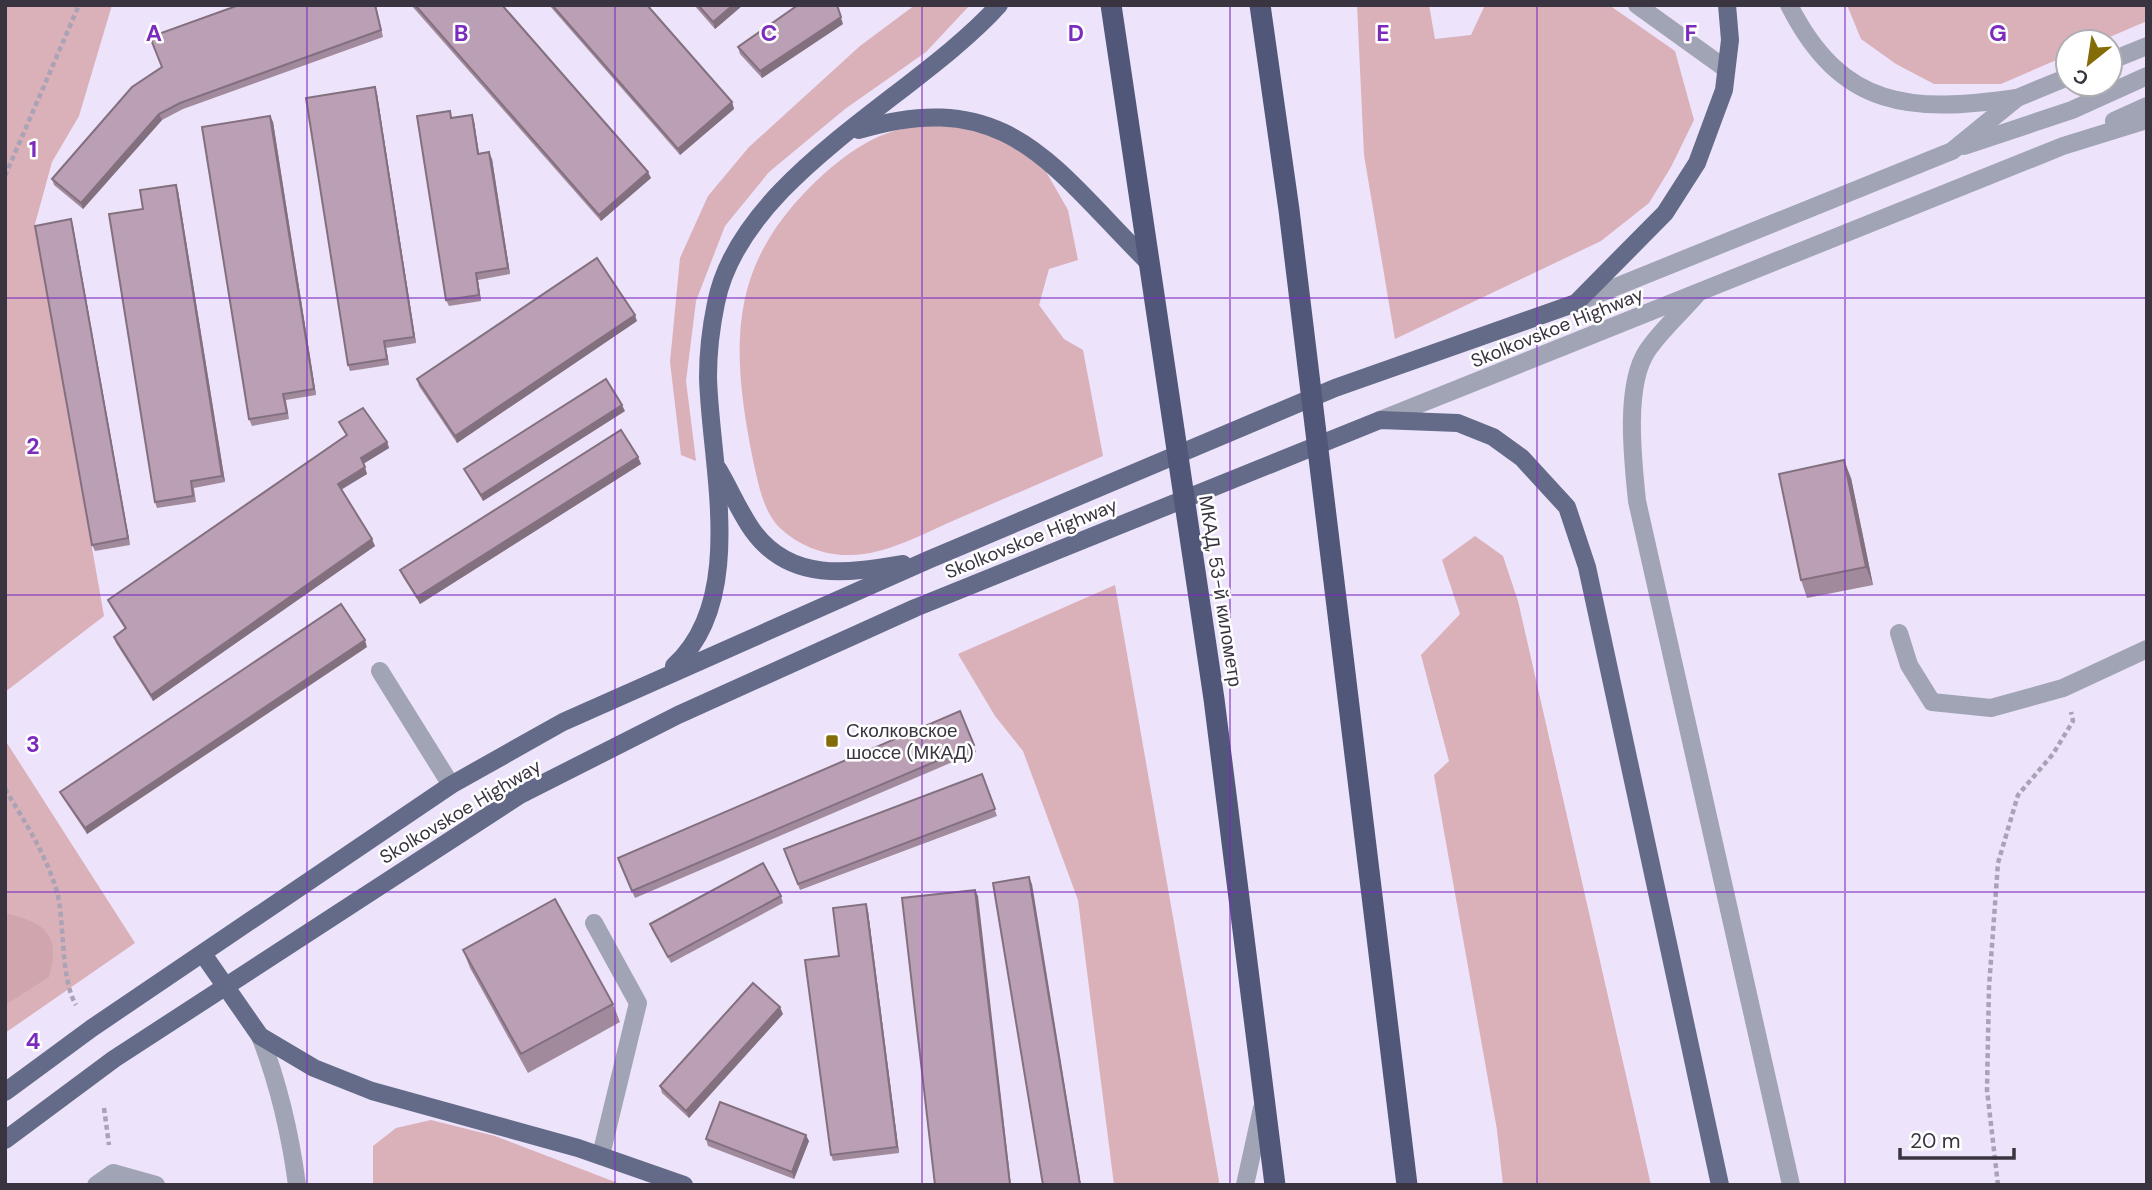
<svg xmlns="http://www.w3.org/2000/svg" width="2152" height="1190" font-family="'DM Sans',sans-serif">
<rect width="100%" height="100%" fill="#ede3fb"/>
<!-- green -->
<g fill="#dab0b9">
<polygon points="5,5 112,5 79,116 52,162 35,224 104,616 5,692"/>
<polygon points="915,5 970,5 926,52 845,109 769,172 725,226 696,301 686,381 696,461 681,455 670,362 680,258 708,196 749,147 860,46"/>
<polygon points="1357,5 1429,5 1435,39 1471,35 1485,5 1609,5 1675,51 1694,120 1671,167 1649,203 1601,241 1395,339 1364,155"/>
<polygon points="1847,5 2147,5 2147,21 2098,42 2068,42 2068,55 2001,84 1934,84 1896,64 1861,39"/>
<path d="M926,122L974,125L1040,161L1068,210L1078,260L1049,269L1039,305L1064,339L1083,350L1103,456C1055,477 1006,498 957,519C924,533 885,556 847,555C823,555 798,545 780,528C763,512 758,482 753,460C739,388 727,311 766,244C788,204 838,154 880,136C894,130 911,127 926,122Z"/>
<polygon points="1475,536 1503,556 1518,601 1651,1185 1503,1185 1497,1130 1434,775 1449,761 1421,655 1460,614 1442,560"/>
<polygon points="1115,585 1219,1181 1219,1185 1114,1185 1078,900 1023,751 995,716 958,654"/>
<polygon points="5,740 135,943 5,1033"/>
<polygon points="431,1120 495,1136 623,1185 373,1185 373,1146 396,1128"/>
</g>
<!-- forest -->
<path fill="#d1a5ae" d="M5,913C46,923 61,935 49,977L5,1005Z"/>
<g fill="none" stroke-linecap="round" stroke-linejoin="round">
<!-- path -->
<g stroke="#aaa2b5" stroke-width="4.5" stroke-dasharray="5 3.5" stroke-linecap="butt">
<polyline points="5,176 79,5"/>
<path d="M5,789C25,822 46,854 57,892C65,922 60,978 76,1005"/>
<polyline points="104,1108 109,1145"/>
<polyline points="1998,1185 1987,1090 1989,987 1998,863 2018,795 2053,754 2073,721 2071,712"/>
</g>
<!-- minor -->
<g stroke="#a0a4b4" stroke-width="18">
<polyline points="1637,5 1726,69"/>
<path d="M1789,5C1842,110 1912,113 2017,98"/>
<polyline points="2110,61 2147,46"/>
<polyline points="2114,121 2147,106"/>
<polyline points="1964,146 2072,110 2147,76"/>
<path d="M1698,293C1682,312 1661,330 1647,351C1624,386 1633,461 1637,501L1791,1185"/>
<polyline points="1576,303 1952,151 2017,98 2068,77"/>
<polyline points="1380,420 2063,146 2147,120"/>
<polyline points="1899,633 1909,665 1932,702 1991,708 2063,688 2147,649"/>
<polyline points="380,671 451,785"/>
<polyline points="594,923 638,1003 601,1155"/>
<path d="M260,1036C279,1085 290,1132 297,1185"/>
<polyline points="96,1185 113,1173 156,1185"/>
<polyline points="1245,1185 1262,1108"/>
</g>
<!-- major -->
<g stroke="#646b88" stroke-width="18">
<path d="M859,130C1008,85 1053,168 1147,261"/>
<path d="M718,469C730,489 740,513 753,531C791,583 849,573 903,564"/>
<path d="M674,666C748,599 710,464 708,377C708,352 711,327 716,303C741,177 916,97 999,5"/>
<polyline points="203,954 260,1036 314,1068 372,1091 578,1148 684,1185"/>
<polyline points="5,1092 92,1028 451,785 563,722 928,560 1335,388 1576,303 1665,213 1697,163 1724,90 1730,40 1727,5"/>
<polyline points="5,1140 114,1059 520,795 678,715 915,608 1380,420 1458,423 1493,437 1522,458 1567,507 1587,567 1720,1185"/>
</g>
<!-- highway -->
<g stroke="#505778" stroke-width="21">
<polyline points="1111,5 1214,699 1275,1185"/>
<polyline points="1260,5 1289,210 1407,1185"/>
</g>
</g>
<!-- wall -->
<g fill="#a18a9c">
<polygon points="239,5 376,5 383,37 183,109 162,120 83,209 54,185 52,179 162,67"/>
<polygon points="411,5 502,5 651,178 601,221"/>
<polygon points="549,5 647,5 732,102 734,109 680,155"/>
<polygon points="694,5 743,5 715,29"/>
<polygon points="843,24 762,78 740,54 738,47"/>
<polygon points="375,87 377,94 416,343 386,348 389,365 350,371 348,365"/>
<polygon points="270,116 273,122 316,395 286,400 289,419 252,426 249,419"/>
<polygon points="453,118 474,121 479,154 492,159 510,274 478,280 481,301 449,306 446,300"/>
<polygon points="178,191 225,482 194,488 196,502 157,508 155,502 143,209"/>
<polygon points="71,219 73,226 130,545 95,551 92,545"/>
<polygon points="637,321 457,443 419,386 417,379"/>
<polygon points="625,411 483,501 467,475 464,469"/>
<polygon points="339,422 387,442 389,448 363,464 367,474 341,490 375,546 153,701 116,643 114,637 125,629 111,607 108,600 346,435"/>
<polygon points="638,457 641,464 420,604 403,577 400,570"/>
<polygon points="1851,478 1873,585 1807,598 1801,580"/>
<polygon points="367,647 87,834 63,798 60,792"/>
<polygon points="960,711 976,752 635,898 620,865"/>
<polygon points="982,774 997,816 800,890 784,849"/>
<polygon points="781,896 783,903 671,963 652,930 650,924"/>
<polygon points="868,911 899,1153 833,1161 831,1155 839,956"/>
<polygon points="463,950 613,1004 620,1022 528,1073 470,968"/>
<polygon points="783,1014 689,1118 662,1093 660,1086"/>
<polygon points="706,1139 809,1141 794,1179 708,1146"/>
</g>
<!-- shaded-wall -->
<g fill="#83707f">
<polygon points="733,5 743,5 715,29 713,22"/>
<polygon points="837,5 843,24 762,78 760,71"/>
<polygon points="375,87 377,94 416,343 414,337"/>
<polygon points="732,102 734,109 680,155 678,149"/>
<polygon points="159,114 162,120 83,209 81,203"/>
<polygon points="472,115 474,121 480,160 478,154"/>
<polygon points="270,116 273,122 316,395 314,389"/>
<polygon points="489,152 492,159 510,274 508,268"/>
<polygon points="648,172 651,178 601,221 599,215"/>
<polygon points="176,185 178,191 225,482 222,476"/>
<polygon points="71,219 73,226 130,545 128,538"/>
<polygon points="476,273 478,280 481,301 479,295"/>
<polygon points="635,315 637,321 457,443 455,436"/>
<polygon points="384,341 386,348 389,365 387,359"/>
<polygon points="622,405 625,411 483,501 481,495"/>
<polygon points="387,442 389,448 363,464 361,458"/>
<polygon points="638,457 641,464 420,604 417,597"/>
<polygon points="1844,460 1851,478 1873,585 1866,567"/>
<polygon points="365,467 367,474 340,490 338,484"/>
<polygon points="372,539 375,546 153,701 151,695"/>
<polygon points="365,640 367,647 87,834 85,828"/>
<polygon points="1029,877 1032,884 1081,1185 1080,1185"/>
<polygon points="975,890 978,896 1011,1185 1010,1185"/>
<polygon points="866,904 868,911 899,1153 897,1147"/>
<polygon points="780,1007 783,1014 689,1118 686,1111"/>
<polygon points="806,1135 809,1141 794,1179 792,1172"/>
</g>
<!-- building -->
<g fill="#bba0b5" stroke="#83707f" stroke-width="2">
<polygon points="239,5 375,5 381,30 180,103 159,114 81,203 52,179 132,87 162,67 150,37"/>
<polygon points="415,5 502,5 648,172 599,215"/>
<polygon points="552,5 647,5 732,102 678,149"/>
<polygon points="698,5 733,5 713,22"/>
<polygon points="798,5 837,5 841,17 760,71 738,47"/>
<polygon points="375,87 414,337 384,341 387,359 348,365 306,98"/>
<polygon points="450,111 451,118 472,115 478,154 489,152 508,268 476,273 479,295 446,300 417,116"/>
<polygon points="270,116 314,389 283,394 287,413 249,419 202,127"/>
<polygon points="176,185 222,476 191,481 193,496 155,502 109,214 143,209 140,190"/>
<polygon points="71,219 128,538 92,545 35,226"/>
<polygon points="597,258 635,315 455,436 417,379"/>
<polygon points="606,379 622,405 481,495 464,469"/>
<polygon points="363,408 387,442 361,458 365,467 338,484 372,539 151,695 114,637 126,628 108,600 347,435 339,422"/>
<polygon points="621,430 638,457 417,597 400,570"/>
<polygon points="1844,460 1866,567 1801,580 1779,474"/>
<polygon points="341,604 365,640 85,828 60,792"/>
<polygon points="960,711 974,745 632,891 618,858"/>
<polygon points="982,774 995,809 798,884 784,849"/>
<polygon points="763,863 781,896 668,957 650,924"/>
<polygon points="1029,877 1080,1185 1043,1185 993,883"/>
<polygon points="975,890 1010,1185 935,1185 902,898"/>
<polygon points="555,899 613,1004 521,1054 463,950"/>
<polygon points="866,904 897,1147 831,1155 805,960 839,956 833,908"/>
<polygon points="753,983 780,1007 686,1111 660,1086"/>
<polygon points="720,1102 806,1135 792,1172 706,1139"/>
</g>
<!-- grid -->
<path fill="none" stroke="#7b2cbf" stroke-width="2" stroke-opacity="0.55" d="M307,5V1185M615,5V1185M922,5V1185M1230,5V1185M1537,5V1185M1845,5V1185M5,298H2147M5,595H2147M5,892H2147"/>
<!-- markers -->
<rect fill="#846c08" stroke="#fff" stroke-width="2.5" x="825" y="734" width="14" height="14" rx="3.5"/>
<g text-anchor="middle" stroke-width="5" stroke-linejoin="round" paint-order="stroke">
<!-- street labels -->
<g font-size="19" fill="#393440" stroke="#fff">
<text transform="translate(1557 327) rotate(-22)" y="7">Skolkovskoe Highway</text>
<text transform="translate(1031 538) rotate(-22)" y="7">Skolkovskoe Highway</text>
<text transform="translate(1221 591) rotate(81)" y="7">МКАД, 53-й километр</text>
<text transform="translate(460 811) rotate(-31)" y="7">Skolkovskoe Highway</text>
</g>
<!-- poi labels -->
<g font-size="19" fill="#393440" stroke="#fff" text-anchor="start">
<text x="846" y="737">Сколковское<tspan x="846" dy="22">шоссе (МКАД)</tspan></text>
</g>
</g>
<g font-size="23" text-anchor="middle" font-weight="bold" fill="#7b2cbf" stroke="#fff" stroke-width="5" stroke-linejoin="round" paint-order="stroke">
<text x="154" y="41">A</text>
<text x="461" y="41">B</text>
<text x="769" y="41">C</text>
<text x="1076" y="41">D</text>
<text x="1383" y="41">E</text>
<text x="1691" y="41">F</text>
<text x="1998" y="41">G</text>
<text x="33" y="157">1</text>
<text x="33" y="454">2</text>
<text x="33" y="752">3</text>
<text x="33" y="1049">4</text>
</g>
<!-- border -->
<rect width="2152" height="1190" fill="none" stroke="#393440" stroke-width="14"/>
<!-- north arrow -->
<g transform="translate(2089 63) rotate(210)"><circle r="33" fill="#ffffff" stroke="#b0aeb3" stroke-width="2"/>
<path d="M0-5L12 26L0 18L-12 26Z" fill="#846c08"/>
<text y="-10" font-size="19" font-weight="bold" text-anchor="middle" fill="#393440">С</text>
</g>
<!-- scale -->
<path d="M1900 1148v10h114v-10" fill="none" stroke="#393440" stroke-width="3.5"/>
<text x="1910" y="1148" font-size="21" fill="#393440" stroke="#ffffff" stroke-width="5" paint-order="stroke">20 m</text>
</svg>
